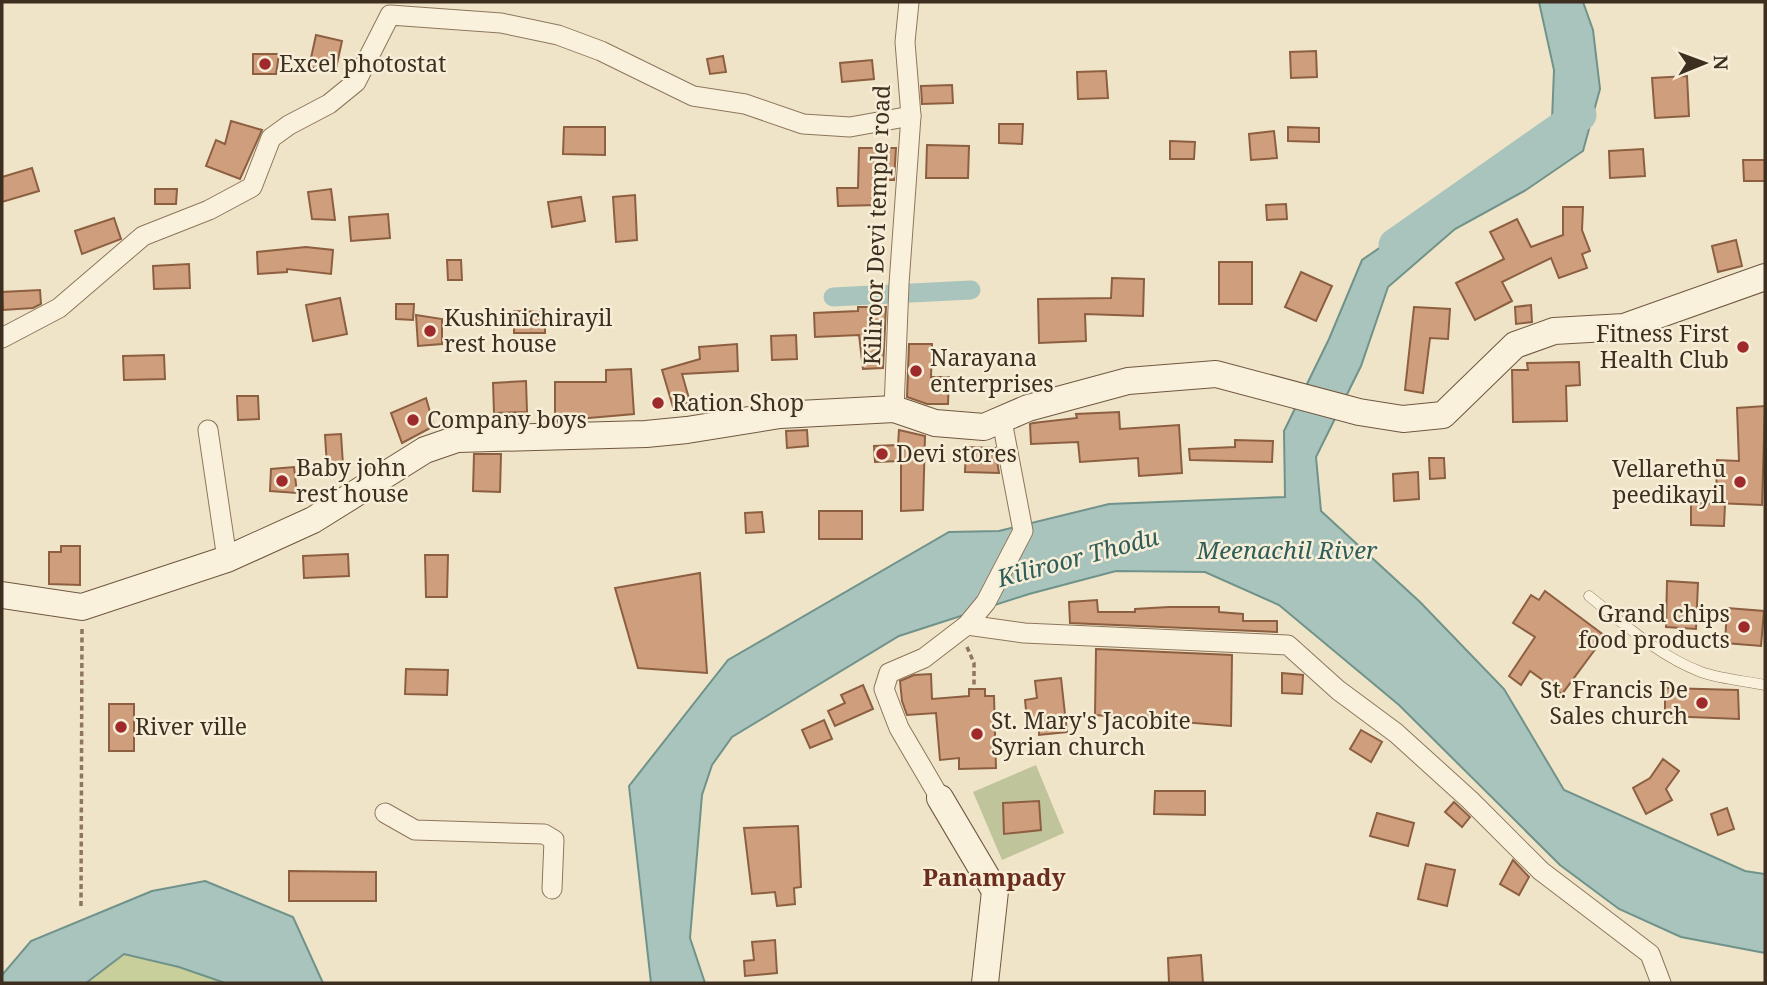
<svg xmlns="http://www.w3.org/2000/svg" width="1767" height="985" font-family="'Noto Serif',serif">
<rect width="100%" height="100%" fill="#f0e4c8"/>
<!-- green -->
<polygon fill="#c9cf9b" points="124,954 179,967 225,983 86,983"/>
<!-- cemetery -->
<polygon fill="#bfc49a" points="1036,765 1064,833 1002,860 973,792"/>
<!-- water -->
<g fill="#a9c4bc" stroke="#6f938a" stroke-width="2">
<polygon points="1539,2 1583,2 1593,30 1600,89 1583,151 1526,190 1455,229 1388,287 1361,366 1316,457 1321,511 1420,602 1504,689 1564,790 1745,871 1765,874 1765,953 1681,937 1619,909 1560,865 1399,705 1279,605 1205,572 1116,571 1029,594 899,636 732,737 712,765 702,795 690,938 705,983 651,983 629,786 728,660 949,532 999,531 1109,504 1285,497 1284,431 1329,339 1362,260 1388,242 1463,203 1538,154 1552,120 1554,70"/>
<polygon points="205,881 293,917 323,983 225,983 179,967 124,954 86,983 2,983 2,975 31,941 152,891"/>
</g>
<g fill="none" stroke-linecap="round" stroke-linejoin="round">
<!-- canal -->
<polyline stroke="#a9c4bc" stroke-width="19" points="833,297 971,290"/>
<!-- river -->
<polyline stroke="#a9c4bc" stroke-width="33" points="1395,245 1580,115"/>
</g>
<!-- building -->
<g fill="#cf9f7d" stroke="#8d5f41" stroke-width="2">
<polygon points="316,35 342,41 335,73 309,67"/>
<polygon points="1316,51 1317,77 1291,78 1290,52"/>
<polygon points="253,54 279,54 276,74 253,74"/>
<polygon points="723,56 726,72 710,74 707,59"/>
<polygon points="872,60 874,79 842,82 840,63"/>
<polygon points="1106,71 1108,98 1078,99 1077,72"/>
<polygon points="1687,76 1689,116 1655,118 1652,78"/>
<polygon points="952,85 953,103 922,104 921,86"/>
<polygon points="231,121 262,130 240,179 206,166 216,140 225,144"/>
<polygon points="999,124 1023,124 1022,144 999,143"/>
<polygon points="564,127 605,127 605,155 563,154"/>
<polygon points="1288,127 1319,128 1319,142 1288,141"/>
<polygon points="1274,131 1277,158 1251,160 1249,134"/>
<polygon points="1170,141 1195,142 1194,159 1170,159"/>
<polygon points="927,145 969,146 968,178 926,178"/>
<polygon points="859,148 896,148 894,180 878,180 878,205 838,206 837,188 858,188"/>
<polygon points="1643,149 1645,176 1610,178 1609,151"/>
<polygon points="1743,160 1765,160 1765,181 1744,181"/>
<polygon points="32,168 39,191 2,202 2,177"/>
<polygon points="155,189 177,189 176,204 155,204"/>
<polygon points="331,189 335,220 312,219 308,192"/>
<polygon points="635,195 637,240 616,242 613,197"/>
<polygon points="581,197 585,221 552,227 548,202"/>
<polygon points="1286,204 1287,219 1267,220 1266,205"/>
<polygon points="1563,207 1583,207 1582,230 1590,251 1582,254 1587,268 1559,278 1551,258 1502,282 1512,301 1475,320 1456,283 1504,259 1490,232 1517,219 1531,247 1563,235"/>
<polygon points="388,214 390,238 351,241 349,217"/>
<polygon points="114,218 121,239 82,254 75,231"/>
<polygon points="1736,240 1742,266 1718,272 1712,246"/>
<polygon points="306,247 333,250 331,274 287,269 287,272 258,274 257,252"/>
<polygon points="447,260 461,260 462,280 448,280"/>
<rect x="1219" y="262" width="33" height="42"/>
<polygon points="189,264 190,288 154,289 153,266"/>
<polygon points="1301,272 1332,286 1316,321 1285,307"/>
<polygon points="1112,278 1144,279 1143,316 1085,314 1086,341 1039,343 1038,299 1111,298"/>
<polygon points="40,290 41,304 33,308 3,310 2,292"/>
<polygon points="340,298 347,334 313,341 306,305"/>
<polygon points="396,304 414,304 413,320 396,319"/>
<polygon points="1531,305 1532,322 1516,324 1515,307"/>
<polygon points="858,307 886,307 883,368 863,369 859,335 815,337 814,313 858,311"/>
<polygon points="1414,307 1450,309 1448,339 1430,338 1423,393 1405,390"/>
<polygon points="514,311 545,312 545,333 514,333"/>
<polygon points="416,315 442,319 442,344 418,346"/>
<polygon points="796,335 797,359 772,360 771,336"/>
<polygon points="737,344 738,371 682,374 690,402 673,407 662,370 700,359 699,347"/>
<polygon points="909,344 932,344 931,377 949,377 948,404 927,404 907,397"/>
<polygon points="164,355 165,379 124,380 123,356"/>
<polygon points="1579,362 1580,385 1566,386 1567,421 1513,422 1512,370 1528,370 1527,363"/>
<polygon points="631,369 634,414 555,421 555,382 606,382 606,370"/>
<polygon points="526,381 527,412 494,413 493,383"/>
<polygon points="237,396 258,396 259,419 238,420"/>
<polygon points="426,398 434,426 402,443 391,413"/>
<polygon points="1765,406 1762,505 1716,503 1717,460 1739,461 1737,408"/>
<polygon points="1119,412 1120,429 1179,425 1182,473 1139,476 1138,458 1080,462 1078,442 1031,444 1030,424 1033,423 1077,418 1076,414"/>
<polygon points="807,430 808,446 787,448 786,431"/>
<polygon points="899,430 925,436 923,510 901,511 901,461 875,462 874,446 898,445"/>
<polygon points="341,434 343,465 327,466 325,435"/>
<polygon points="1235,440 1273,441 1272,462 1190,460 1189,449 1235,447"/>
<polygon points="966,447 995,448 999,473 965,472"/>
<polygon points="474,454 501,454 500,492 473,491"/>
<polygon points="1429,458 1444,458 1445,478 1430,479"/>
<polygon points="294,467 297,493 270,491 271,469"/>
<polygon points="1418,472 1419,499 1394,501 1393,474"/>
<polygon points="1691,503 1725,504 1724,526 1691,525"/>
<rect x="819" y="511" width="43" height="28"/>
<polygon points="762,512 764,532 746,533 745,513"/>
<polygon points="61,546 80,546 80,585 49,584 49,552 61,552"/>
<polygon points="348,554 349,576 304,578 303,556"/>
<polygon points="425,555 448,555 447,597 426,597"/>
<polygon points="700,573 707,673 638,668 615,588"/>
<polygon points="1667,581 1698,583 1696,629 1666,627"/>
<polygon points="1545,591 1605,636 1562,694 1530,671 1521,685 1509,676 1535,637 1513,623 1531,595 1539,600"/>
<polygon points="1097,600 1098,612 1135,612 1135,609 1169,607 1219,607 1219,612 1243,614 1243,621 1277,621 1277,632 1070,623 1069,602"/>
<polygon points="1727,608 1764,611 1761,646 1725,643"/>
<polygon points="1096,649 1232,655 1231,726 1095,715"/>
<polygon points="406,669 448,670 447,695 405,694"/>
<polygon points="1282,673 1303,675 1302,694 1282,693"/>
<polygon points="931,674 932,699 969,696 969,689 985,689 985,696 994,696 996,768 959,769 959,758 940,760 936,713 907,715 902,701 900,681 914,675"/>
<polygon points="1061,678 1067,732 1039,735 1039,729 1028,729 1025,700 1037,698 1035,681"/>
<polygon points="863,685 873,709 835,726 828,711 845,703 841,695"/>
<polygon points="1665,688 1738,690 1739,719 1665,716"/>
<rect x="109" y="704" width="25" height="47"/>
<polygon points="824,720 832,739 810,748 802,730"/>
<polygon points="1361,730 1382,742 1371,762 1350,749"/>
<polygon points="1663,759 1679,771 1666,789 1672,800 1646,814 1633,788 1650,778"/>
<polygon points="1155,791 1205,791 1205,815 1154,814"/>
<polygon points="1039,801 1041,830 1004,834 1003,803"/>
<polygon points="1454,802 1470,817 1462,827 1445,812"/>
<polygon points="1727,808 1734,829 1718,835 1711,814"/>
<polygon points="1377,813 1414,823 1408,846 1370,836"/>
<polygon points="798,826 801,887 794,888 795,904 777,906 775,892 752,894 744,828"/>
<polygon points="1513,860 1529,877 1519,895 1500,884"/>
<polygon points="1426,864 1455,870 1447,906 1418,899"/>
<polygon points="289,871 376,872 376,901 289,901"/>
<polygon points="775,940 777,973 745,976 744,961 754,960 752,942"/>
<polygon points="1201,955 1203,983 1169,983 1168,958"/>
</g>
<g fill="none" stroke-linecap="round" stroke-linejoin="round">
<defs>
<path id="lane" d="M1589,596C1624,624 1659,656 1701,672C1721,679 1745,681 1765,685"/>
<g id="street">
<polyline points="2,338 59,308 143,236 209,210 252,187 271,138 289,125 329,104 356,82 390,15 501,23 558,35 601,51 693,96 745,104 803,124 850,127 911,116"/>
<polyline points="894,409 899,284 911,116 905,42 909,2"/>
<polyline points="208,430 227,559"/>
<polyline points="967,625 1024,633 1288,645 1338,690 1396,733 1470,800 1541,871 1650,954 1661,983"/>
<polyline points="940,798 899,728 884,689 889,673 924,658 967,625 986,602 1023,531 1002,421"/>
<polyline points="385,813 415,830 544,834 554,840 552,889"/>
</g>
<g id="secondary">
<polyline points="2,595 82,607 227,559 313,520 425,450 457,439 646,434 687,430 780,415 894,409 935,423 984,427 1028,408 1128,381 1216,374 1359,412 1403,419 1443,415 1515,345 1554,331 1624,327 1765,277"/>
<polyline points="940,798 995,891 985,983"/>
</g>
</defs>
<!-- lane casing -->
<use href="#lane" stroke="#8d765c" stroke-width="11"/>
<!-- street casing -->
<use href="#street" stroke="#8d765c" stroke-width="21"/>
<!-- secondary casing -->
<use href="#secondary" stroke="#6f573f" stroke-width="28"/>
<!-- path -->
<g stroke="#8d765c" stroke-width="3.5" stroke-dasharray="5 3.5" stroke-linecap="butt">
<polyline points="967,647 974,663 974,689"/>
<polyline points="81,906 82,627"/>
</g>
<!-- lane -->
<use href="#lane" stroke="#faf1dc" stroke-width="10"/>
<!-- street -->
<use href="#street" stroke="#faf1dc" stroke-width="19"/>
<!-- secondary -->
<use href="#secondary" stroke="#faf1dc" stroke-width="26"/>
</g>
<!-- markers -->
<g fill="#9e2a2b" stroke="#f7eed8" stroke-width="2.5">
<circle cx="265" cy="64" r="7"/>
<circle cx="430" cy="331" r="7"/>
<circle cx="1743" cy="347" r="7"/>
<circle cx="916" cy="371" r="7"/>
<circle cx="658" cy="403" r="7"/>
<circle cx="413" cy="420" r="7"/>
<circle cx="882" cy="454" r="7"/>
<circle cx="282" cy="481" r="7"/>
<circle cx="1740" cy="482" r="7"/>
<circle cx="1744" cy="627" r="7"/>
<circle cx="1702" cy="703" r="7"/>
<circle cx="121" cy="727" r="7"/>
<circle cx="977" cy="734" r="7"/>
</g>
<g text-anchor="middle" stroke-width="5" stroke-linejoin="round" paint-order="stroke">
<!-- poi labels -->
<g font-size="23" fill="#3d2e20" stroke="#f7eed8" text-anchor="start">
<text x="279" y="72">Excel photostat</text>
<text x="444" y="326">Kushinichirayil<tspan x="444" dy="26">rest house</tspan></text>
<text x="1729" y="342" text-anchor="end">Fitness First<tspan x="1729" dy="26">Health Club</tspan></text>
<text x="930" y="366">Narayana<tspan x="930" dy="26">enterprises</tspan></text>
<text x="672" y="411">Ration Shop</text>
<text x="427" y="428">Company boys</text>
<text x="896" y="462">Devi stores</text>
<text x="296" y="476">Baby john<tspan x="296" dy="26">rest house</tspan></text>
<text x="1726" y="477" text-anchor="end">Vellarethu<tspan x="1726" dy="26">peedikayil</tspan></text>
<text x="1730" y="622" text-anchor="end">Grand chips<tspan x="1730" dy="26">food products</tspan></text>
<text x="1688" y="698" text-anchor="end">St. Francis De<tspan x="1688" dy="26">Sales church</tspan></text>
<text x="991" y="729">St. Mary's Jacobite<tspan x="991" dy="26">Syrian church</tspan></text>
<text x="135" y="735">River ville</text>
</g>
<!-- street labels -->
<g font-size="23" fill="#3d2e20" stroke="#f7eed8">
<text transform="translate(877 225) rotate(-88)" y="8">Kiliroor Devi temple road</text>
</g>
<!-- water labels -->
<g font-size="24" font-style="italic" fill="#2f5d5a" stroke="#f7eed8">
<text x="1287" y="559">Meenachil River</text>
<text transform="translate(1078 558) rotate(-15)" y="8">Kiliroor Thodu</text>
</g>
<!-- neighbourhood labels -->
<g font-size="24" font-weight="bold" fill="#6b2e1e" stroke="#f7eed8">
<text x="994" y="886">Panampady</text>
</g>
</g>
<!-- border -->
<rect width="1767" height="985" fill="none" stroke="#3d2e20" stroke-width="7"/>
<!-- north arrow -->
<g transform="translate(1704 63) rotate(89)" stroke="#f7eed8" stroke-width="5" paint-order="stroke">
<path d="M0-5L12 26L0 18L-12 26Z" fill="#3d2e20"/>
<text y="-10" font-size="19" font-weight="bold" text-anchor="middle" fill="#3d2e20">N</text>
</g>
</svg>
